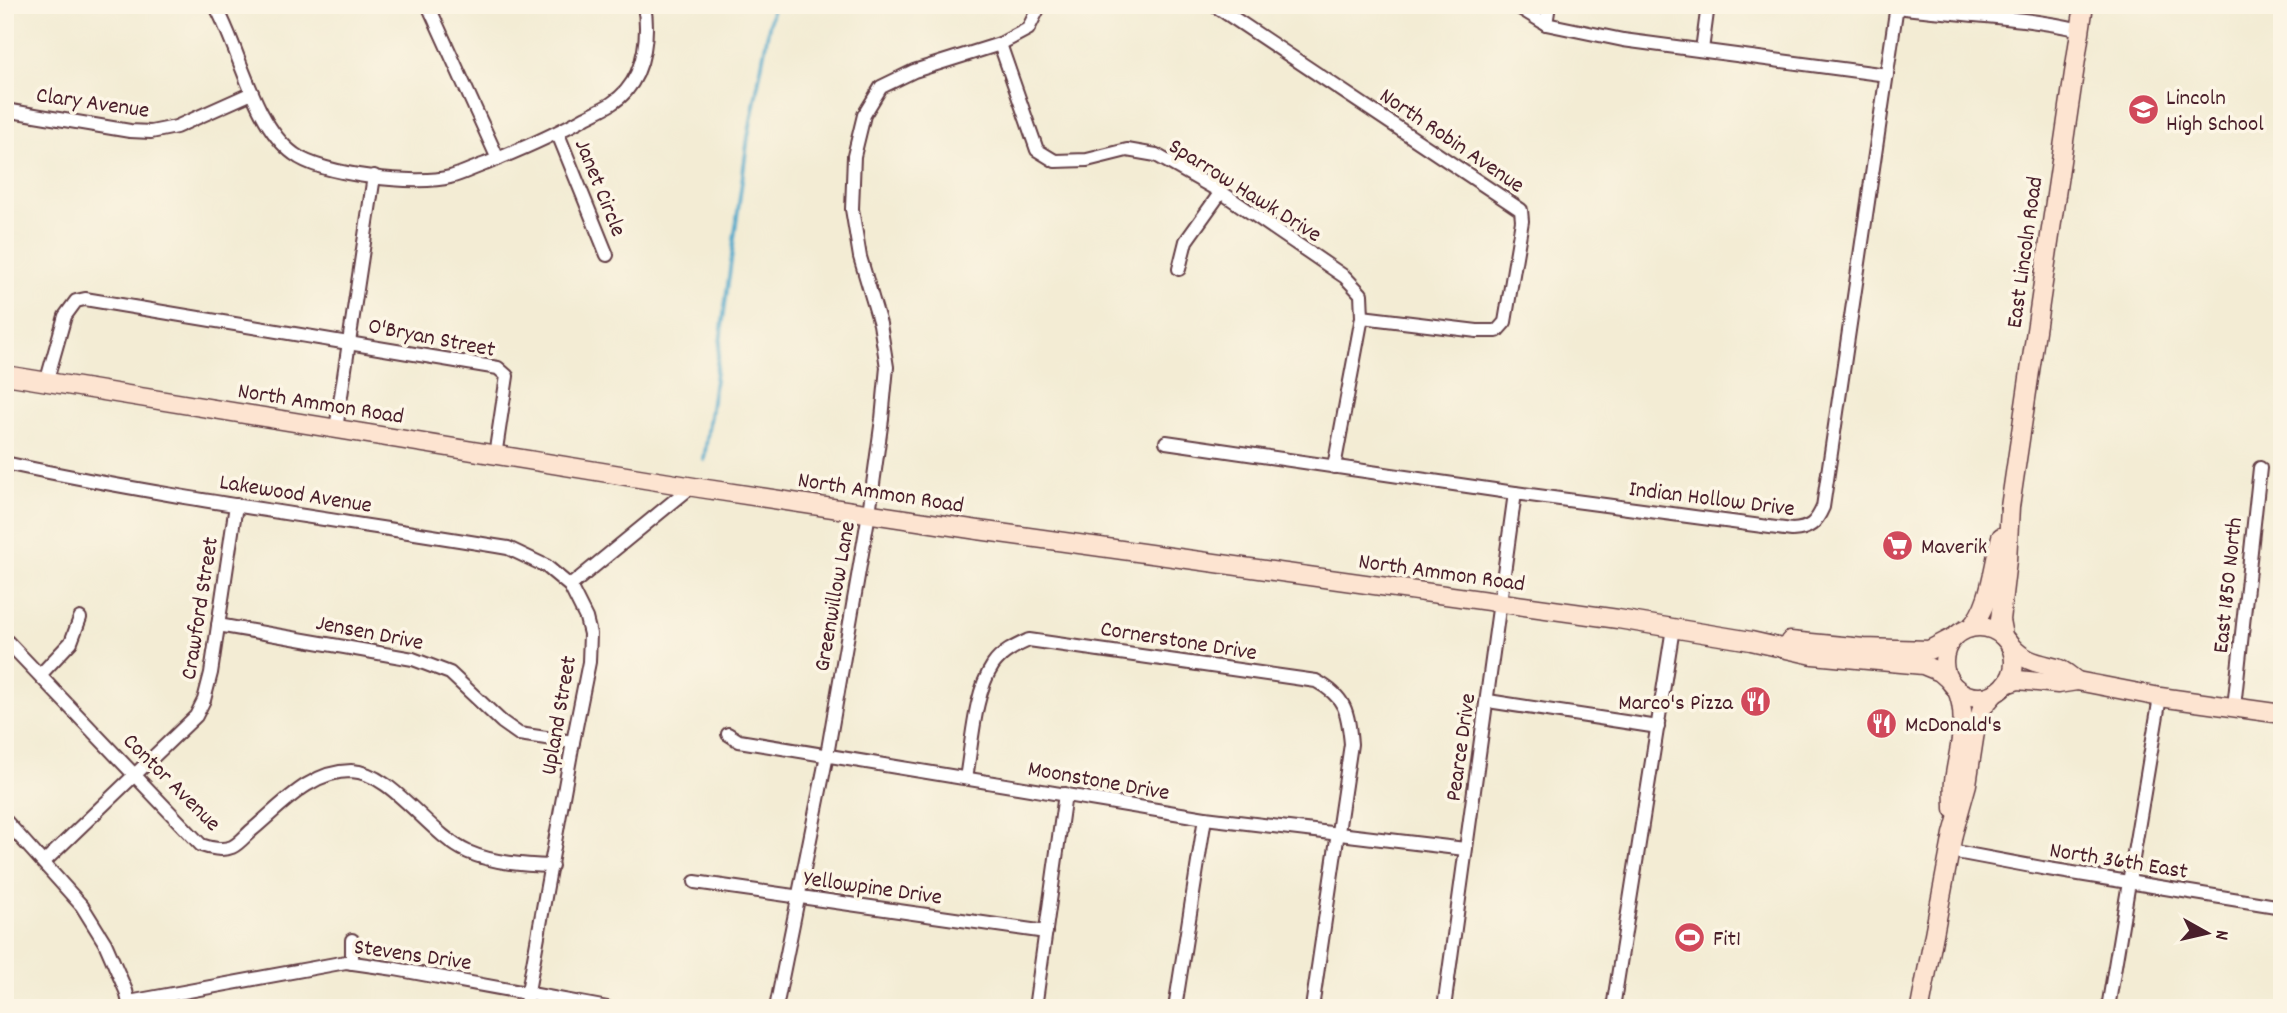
<svg xmlns="http://www.w3.org/2000/svg" width="2287" height="1013" font-family="Dekko,sans-serif">
<rect width="100%" height="100%" fill="#fcf5e5"/>
<filter id="ink" filterUnits="userSpaceOnUse"><feTurbulence type="fractalNoise" baseFrequency=".0143" numOctaves="2"/><feDisplacementMap in="SourceGraphic" scale="14" xChannelSelector="R" yChannelSelector="G"/><feConvolveMatrix kernelMatrix="1 2 1 2 8 2 1 2 1" color-interpolation-filters="sRGB"/></filter>
<filter id="wash" filterUnits="userSpaceOnUse"><feTurbulence type="fractalNoise" baseFrequency=".00686" numOctaves="4" result="noise"/><feDisplacementMap in="SourceGraphic" scale="28" xChannelSelector="R" yChannelSelector="G"/><feGaussianBlur stdDeviation="1.57" result="paint"/><feColorMatrix in="noise" values="0 0 0 0 0 0 0 0 0 0 0 0 0 0 0 0 0 1.4 0 .05"/><feComposite in="paint" operator="in"/></filter>
<g filter="url(#wash)">
<rect width="100%" height="100%" fill="#f3ecd4"/>
<g fill="none" stroke-linecap="round" stroke-linejoin="round">
<!-- stream -->
<polyline stroke="#4da7ca" stroke-width="3.5" points="704,460 748,137 773,5"/>
</g>
</g>
<g filter="url(#ink)">
<g fill="none" stroke-linecap="round" stroke-linejoin="round">
<defs>
<g id="street">
<path d="M215,5C240,49 253,124 294,154C321,175 418,186 450,177C462,174 473,168 485,164C520,150 553,136 586,117C601,109 615,104 626,91C645,69 649,33 644,5"/>
<polyline points="428,5 498,159"/>
<polyline points="1214,5 1521,210 1522,221 1505,322 1497,331 1477,331 1362,317"/>
<polyline points="1515,5 1546,24 1623,40 1887,75"/>
<path d="M1897,7C1958,15 2020,16 2081,30"/>
<polyline points="1546,24 1549,5"/>
<polyline points="2282,35 2282,43"/>
<polyline points="1000,44 1037,150 1055,161 1087,160 1127,150 1156,155 1221,192 1345,277 1361,294 1362,317 1334,467"/>
<polyline points="1702,50 1708,5"/>
<polyline points="5,110 130,131 151,132 176,127 252,93"/>
<polyline points="558,134 607,255"/>
<polyline points="1179,269 1186,241 1221,192"/>
<polyline points="46,383 65,316 76,301 85,299 498,368 507,376 495,456"/>
<polyline points="336,429 374,176"/>
<path d="M1166,442L1515,493L1792,530C1810,529 1816,523 1823,507L1897,5"/>
<path d="M5,463C171,499 340,520 508,548L546,566L570,586L586,618L590,634L589,662L573,742L525,1008"/>
<polyline points="570,586 691,487"/>
<polyline points="218,625 413,659 450,673 502,722 519,734 573,742"/>
<path d="M5,639L201,845C209,848 223,851 232,847C239,844 246,835 252,830C282,805 310,771 351,771C392,772 428,834 468,852C493,863 524,865 552,866"/>
<polyline points="41,674 71,642 80,618"/>
<polyline points="1488,701 1658,727"/>
<polyline points="2234,707 2260,468"/>
<polyline points="728,734 739,741 1205,818 1465,849"/>
<path d="M966,778C972,745 974,693 993,665C1002,652 1016,646 1029,640L1316,681C1346,697 1348,712 1351,744L1312,1008"/>
<polyline points="5,820 82,906 105,943 126,991 130,1007"/>
<polyline points="1951,851 2042,868 2282,907"/>
<polyline points="44,862 196,716 204,700 211,673 236,505"/>
<polyline points="695,882 1046,932"/>
<polyline points="352,963 352,940"/>
<polyline points="129,1002 346,962 395,969 608,1008"/>
<polyline points="776,1008 827,755 869,513 882,419 887,367 880,324 860,257 852,209 854,156 864,115 881,87 914,71 1000,44 1028,29 1040,5"/>
<polyline points="1035,1008 1065,794"/>
<polyline points="1175,1008 1205,818"/>
<polyline points="1444,1008 1515,493"/>
<polyline points="1613,1008 1673,628"/>
<polyline points="2108,1008 2160,697"/>
</g>
<g id="secondary">
<polyline points="5,375 700,488 978,530 1618,619 1751,641 1813,655 1923,665 1940,672 1949,680"/>
<circle cx="1979" cy="662" r="35"/>
<path d="M1970,628C1991,606 1993,566 2001,537"/>
<polyline points="2003,636 2000,620 2007,560 2010,507 2084,5"/>
<polyline points="1790,641 1864,648 1929,650 1954,637"/>
<path d="M2011,646C2025,662 2038,663 2057,668C2064,670 2071,677 2077,681"/>
<polyline points="2006,684 2018,680 2058,684 2077,681 2160,697 2282,714"/>
<path d="M1954,809C1954,800 1953,791 1954,781C1958,750 1970,718 1956,688"/>
<polyline points="1920,1008 1953,834 1967,784 1975,732 1982,708 1995,693"/>
</g>
</defs>
<!-- street casing -->
<use href="#street" stroke="#633e44" stroke-width="16"/>
<!-- secondary casing -->
<use href="#secondary" stroke="#633e44" stroke-width="21"/>
<!-- street -->
<use href="#street" stroke="#fff" stroke-width="12"/>
<!-- secondary -->
<use href="#secondary" stroke="#fde4d1" stroke-width="18"/>
</g>
</g>
<!-- icons -->
<defs>
<symbol id="school-disc" viewBox="-11 -11 22 22"><circle r="9.5" fill="#d1495b" stroke="#fcf5e5"/><path d="M0-5L7-2L0 1L-7-2ZM-4 1L0 2.5L4 1V4Q0 6-4 4Z" fill="#fff"/></symbol>
<symbol id="supermarket-disc" viewBox="-11 -11 22 22"><circle r="9.5" fill="#d1495b" stroke="#fcf5e5"/><path d="M-6-5.5h2.5l.6 2H6L4.5 2H-2.5L-4.4-4H-6ZM-1.5 3.2a1.3 1.3 0 1 0 .1 0ZM3 3.2a1.3 1.3 0 1 0 .1 0Z" fill="#fff"/></symbol>
<symbol id="restaurant-disc" viewBox="-11 -11 22 22"><circle r="9.5" fill="#d1495b" stroke="#fcf5e5"/><path d="M-5-6h1v4h1v-4h1v4h1v-4h1v5L-1.5 .5V6h-2V.5L-5-1ZM5-6V6H3V1.5H1.5Q1.5-4 5-6Z" fill="#fff"/></symbol>
<symbol id="stadium-disc" viewBox="-11 -11 22 22"><circle r="9.5" fill="#d1495b" stroke="#fcf5e5"/><path d="M0-5a6.5 5 0 1 0 0 10a6.5 5 0 1 0 0-10ZM-3.5-1.8h7v3.6h-7Z" fill="#fff"/></symbol>
</defs>
<g fill-rule="evenodd">
<use href="#school-disc" x="2126" y="92" width="35" height="35"/>
<use href="#supermarket-disc" x="1880" y="528" width="35" height="35"/>
<use href="#restaurant-disc" x="1738" y="684" width="35" height="35"/>
<use href="#restaurant-disc" x="1864" y="706" width="35" height="35"/>
<use href="#stadium-disc" x="1672" y="920" width="35" height="35"/>
</g>
<g text-anchor="middle" stroke-width="7" stroke-linejoin="round" paint-order="stroke">
<!-- poi labels -->
<g font-size="23" fill="#4a1f2b" stroke="#fcf5e5" text-anchor="start">
<text x="2166" y="104">Lincoln<tspan x="2166" dy="26">High School</tspan></text>
<text x="1921" y="553">Maverik</text>
<text x="1733" y="709" text-anchor="end">Marco's Pizza</text>
<text x="1905" y="731">McDonald's</text>
<text x="1713" y="945">Fit1</text>
</g>
<!-- street labels -->
<g font-size="23" fill="#4a1f2b" stroke="#fcf5e5">
<text transform="translate(93 101) rotate(8)" y="8">Clary Avenue</text>
<text transform="translate(1453 139) rotate(34)" y="8">North Robin Avenue</text>
<text transform="translate(602 187) rotate(68)" y="8">Janet Circle</text>
<text transform="translate(1246 189) rotate(32)" y="8">Sparrow Hawk Drive</text>
<text transform="translate(2023 252) rotate(-82)" y="8">East Lincoln Road</text>
<text transform="translate(432 336) rotate(11)" y="8">O'Bryan Street</text>
<text transform="translate(321 402) rotate(9)" y="8">North Ammon Road</text>
<text transform="translate(881 491) rotate(9)" y="8">North Ammon Road</text>
<text transform="translate(296 492) rotate(9)" y="8">Lakewood Avenue</text>
<text transform="translate(1712 497) rotate(7)" y="8">Indian Hollow Drive</text>
<text transform="translate(1442 571) rotate(8)" y="8">North Ammon Road</text>
<text transform="translate(2226 585) rotate(-84)" y="8">East 1850 North</text>
<text transform="translate(833 596) rotate(-80)" y="8">Greenwillow Lane</text>
<text transform="translate(198 608) rotate(-81)" y="8">Crawford Street</text>
<text transform="translate(370 631) rotate(11)" y="8">Jensen Drive</text>
<text transform="translate(1179 639) rotate(9)" y="8">Cornerstone Drive</text>
<text transform="translate(557 715) rotate(-80)" y="8">Upland Street</text>
<text transform="translate(1459 747) rotate(-82)" y="8">Pearce Drive</text>
<text transform="translate(1099 779) rotate(10)" y="8">Moonstone Drive</text>
<text transform="translate(173 781) rotate(45)" y="8">Contor Avenue</text>
<text transform="translate(2119 859) rotate(9)" y="8">North 36th East</text>
<text transform="translate(873 886) rotate(8)" y="8">Yellowpine Drive</text>
<text transform="translate(413 953) rotate(8)" y="8">Stevens Drive</text>
</g>
</g>
<!-- margin -->
<rect width="2287" height="1013" fill="none" stroke="#fcf5e5" stroke-width="28"/>
<!-- north arrow -->
<g transform="translate(2207 933) rotate(98)" stroke="#fcf5e5" stroke-width="5" paint-order="stroke">
<path d="M0-5L12 26L0 18L-12 26Z" fill="#4a1f2b"/>
<text y="-10" font-size="19" font-weight="bold" text-anchor="middle" fill="#4a1f2b">N</text>
</g>
</svg>
